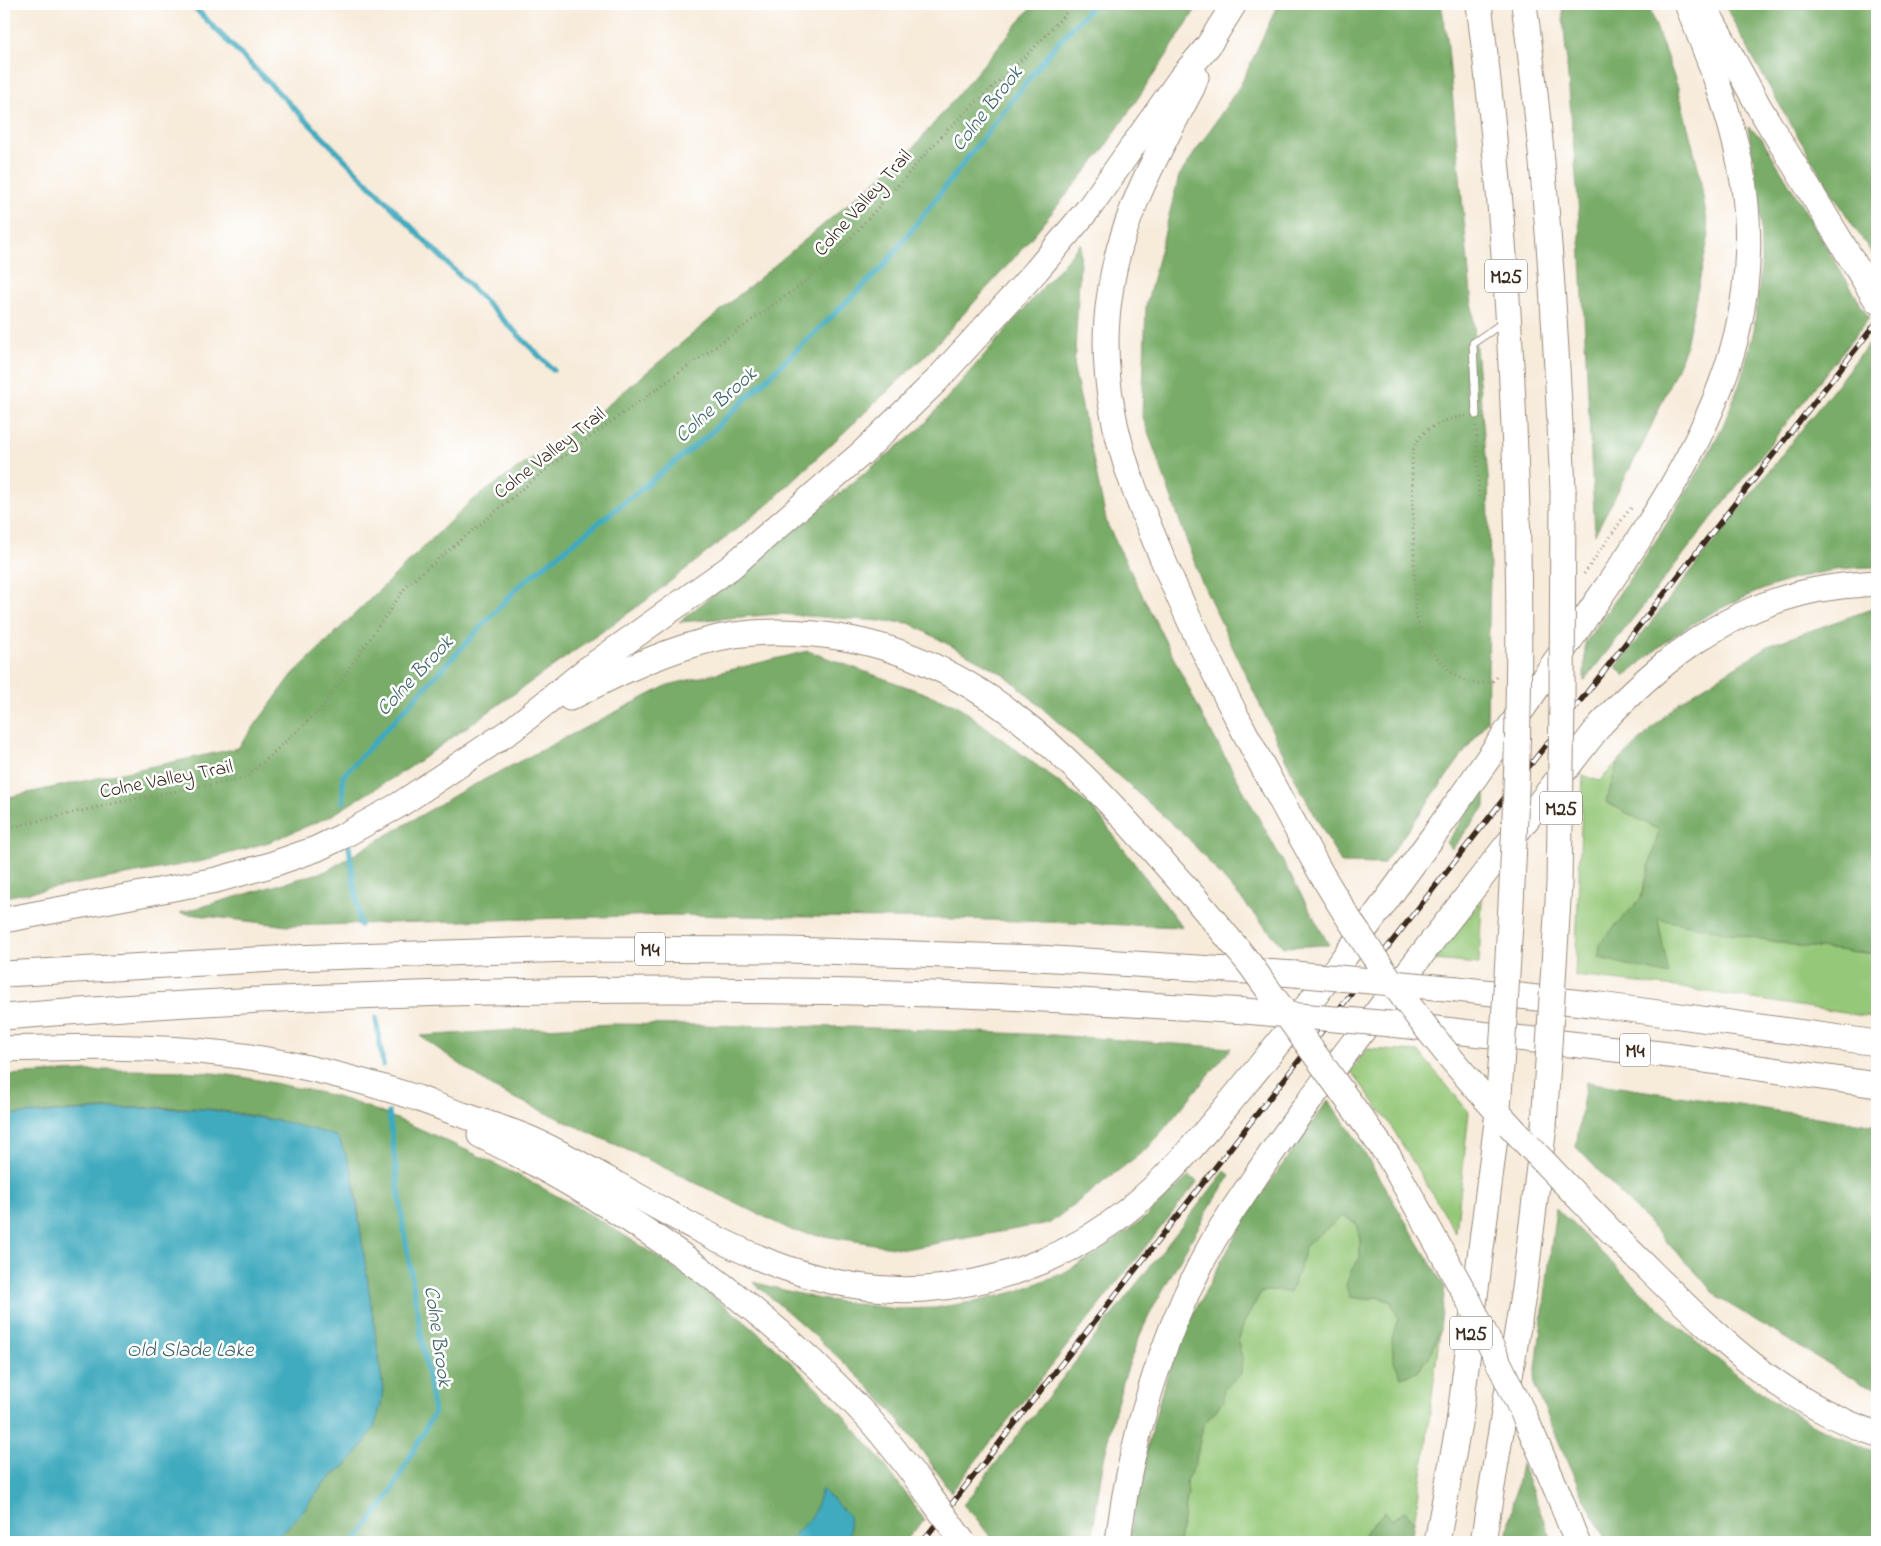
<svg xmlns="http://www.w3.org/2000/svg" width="1881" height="1546" font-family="'Indie Flower',sans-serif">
<rect width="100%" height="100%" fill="#fff"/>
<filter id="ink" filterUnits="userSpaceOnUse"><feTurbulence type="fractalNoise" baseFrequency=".02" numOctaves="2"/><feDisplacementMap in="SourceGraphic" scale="10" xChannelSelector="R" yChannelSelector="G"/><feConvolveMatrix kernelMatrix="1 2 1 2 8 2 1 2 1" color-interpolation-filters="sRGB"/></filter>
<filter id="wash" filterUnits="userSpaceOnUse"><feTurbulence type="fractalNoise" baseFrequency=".0096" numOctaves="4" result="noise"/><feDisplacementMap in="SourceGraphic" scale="20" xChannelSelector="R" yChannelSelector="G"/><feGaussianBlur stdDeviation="1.12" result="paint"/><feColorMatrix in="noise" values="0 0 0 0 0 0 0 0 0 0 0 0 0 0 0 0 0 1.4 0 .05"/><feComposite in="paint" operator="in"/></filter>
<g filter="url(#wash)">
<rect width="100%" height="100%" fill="#f7ebda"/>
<!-- green -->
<g fill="#95c878" stroke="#68794b">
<polygon points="1618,762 1606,802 1659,830 1641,898 1600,943 1657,918 1798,946 1877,954 1877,1018 1676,987 1575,976 1583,775 1599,781"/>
<polygon points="1482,899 1479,964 1434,960"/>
<polygon points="1367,1049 1419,1052 1469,1112 1456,1233 1388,1121 1351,1071"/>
<polygon points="1343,1216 1356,1223 1360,1239 1360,1258 1351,1271 1346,1286 1350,1297 1364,1299 1378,1297 1391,1302 1398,1317 1392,1339 1432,1352 1440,1329 1425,1455 1414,1522 1405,1510 1392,1520 1365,1533 1361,1542 1179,1542 1188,1493 1186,1480 1195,1465 1203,1425 1217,1410 1224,1388 1242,1358 1238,1342 1244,1323 1261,1292 1278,1290 1302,1261 1304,1246"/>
</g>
<!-- forest -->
<g fill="#78ac68" stroke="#5a6b43">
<polygon points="1034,4 1199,4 1165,58 1101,153 1016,256 930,351 766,506 644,602 409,768 329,817 269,842 203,861 4,897 4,798 238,748 293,674 470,502 604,408 909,153"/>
<polygon points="1278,4 1441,4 1447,37 1488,477 1490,573 1487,721 1383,864 1341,863 1294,777 1200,578 1142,415 1146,306 1179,176 1241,84"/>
<polygon points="1562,4 1648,4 1678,88 1699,171 1709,235 1685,350 1645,440 1595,534 1578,200"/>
<path d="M1724,4H1877V261C1821,180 1771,92 1724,4Z"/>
<polygon points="1748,127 1761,137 1869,318 1584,681 1585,643 1661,533 1700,469 1723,426 1740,383 1754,330 1761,266 1760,202"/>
<polygon points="1081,243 1074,369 1107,524 1204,719 1329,945 1283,947 1188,838 1005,675 909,623 779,614 679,622 921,428"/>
<path d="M1877,333V567C1813,566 1747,592 1692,624C1668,638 1647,658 1625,676L1616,667Z"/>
<polygon points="1877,607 1877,954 1798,946 1658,919 1669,975 1599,958 1600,943 1641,898 1659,830 1606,802 1618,762 1678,703 1770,645"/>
<polygon points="808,651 957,705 1093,808 1182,927 962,919 666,915 288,926 180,913 326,871 462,791 668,685"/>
<polygon points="1486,785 1485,807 1452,849 1446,843"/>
<polygon points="611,1024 849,1027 1053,1035 1231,1048 1149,1147 1050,1223 905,1249 793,1231 655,1163 495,1089 420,1036"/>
<path d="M102,1070C135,1070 168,1070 200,1072C232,1074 265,1081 297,1088C311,1091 326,1093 340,1098C383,1111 425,1131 466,1150C645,1233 816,1352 924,1521L904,1542H272L299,1516L324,1483L347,1464L381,1406L383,1387L361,1236L356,1190L333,1135C292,1124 249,1113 206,1109C139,1104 71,1111 4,1115V1075Z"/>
<polygon points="1586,1082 1877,1126 1877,1387 1861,1384 1722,1300 1576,1147"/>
<polygon points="1328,1100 1354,1136 1445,1287 1440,1329 1432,1352 1417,1372 1401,1377 1393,1359 1392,1339 1398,1317 1391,1302 1378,1297 1364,1299 1350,1297 1346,1286 1351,1271 1360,1258 1360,1239 1356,1223 1343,1216 1305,1246 1302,1261 1290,1293 1278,1290 1261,1292 1244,1323 1238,1342 1242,1358 1241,1374 1224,1388 1223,1401 1203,1425 1195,1465 1186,1480 1188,1493 1179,1542 1129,1542 1140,1475 1163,1387 1186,1328 1217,1269 1251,1209"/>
<path d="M1225,1171L1230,1175C1210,1206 1192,1238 1174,1270C1160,1295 1146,1319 1136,1345C1112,1407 1099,1476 1092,1542H994L976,1518L963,1505Z"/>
<path d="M1190,1175L1197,1182L951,1492C929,1461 908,1429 882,1401C842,1358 797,1320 753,1282L819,1299L897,1309L934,1308L979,1301L1018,1291L1063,1273L1095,1255L1142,1220Z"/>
<path d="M1556,1208C1646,1295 1756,1415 1877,1451V1542H1608L1578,1486L1534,1384Z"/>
<polygon points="1521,1464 1553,1542 1506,1542"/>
<polygon points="1405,1510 1414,1522 1411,1542 1361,1542 1365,1533 1384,1512 1393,1520"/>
</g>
<!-- water -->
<g fill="#3faabe" stroke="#3d6a6e">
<polygon points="132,1108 206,1109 285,1122 333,1135 339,1138 352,1171 383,1387 381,1406 374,1428 358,1452 347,1464 324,1483 299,1516 272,1542 4,1542 4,1115"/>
<polygon points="822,1489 849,1516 850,1534 844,1542 788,1542 813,1515"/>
</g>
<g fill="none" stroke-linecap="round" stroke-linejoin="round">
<!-- stream -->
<g stroke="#3faabe" stroke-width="5.5">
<polyline points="191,4 553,370"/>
<polyline points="343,802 343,776 518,587 706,437 883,267 1053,48 1094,4"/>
<polyline points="349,846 360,925"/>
<polyline points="376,1018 383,1065"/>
<polyline points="355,1542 387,1499 434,1413 403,1224 389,1113"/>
</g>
</g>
</g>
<g filter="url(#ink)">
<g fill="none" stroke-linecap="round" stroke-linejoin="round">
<defs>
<polyline id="service" points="1476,415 1473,343 1504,322"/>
<g id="motorway">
<path d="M1479,4C1502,185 1514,367 1518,549"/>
<path d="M1524,4C1546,165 1556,328 1563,490"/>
<polyline points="1703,4 1759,107 1877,301"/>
<path d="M1196,77L1192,88C1157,154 1120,218 1110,293C1104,331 1105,370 1112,408C1121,461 1143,513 1164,562C1209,670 1265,772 1322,875"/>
<path d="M570,698C612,676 655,655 702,642C738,632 777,630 814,634C985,649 1089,779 1195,898"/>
<polyline points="4,920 216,880 267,866 316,849 341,837 399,805 513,729 585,671 731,567 863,452 900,416 936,381 1037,270 1089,208 1181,78 1208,46 1234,4"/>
<polyline points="4,974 291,958 571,949 789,950 1038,958 1295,974"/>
<polyline points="1457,989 1600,1005 1877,1043"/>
<path d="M4,1017C313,991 623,985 933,994C1037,997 1141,1005 1245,1011"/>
<polyline points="1391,1024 1669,1055 1877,1085"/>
<path d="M4,1049C78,1047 152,1045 226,1054C291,1061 355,1078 417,1098C433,1104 449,1111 466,1116C482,1122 499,1127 515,1133C548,1145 578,1163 609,1180C707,1235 808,1297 925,1289C990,1284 1055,1263 1108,1225C1159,1190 1197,1142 1236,1095C1306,1011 1370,923 1434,835C1485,764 1534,692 1584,620C1645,531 1711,440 1737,333C1766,210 1733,117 1687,4"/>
<path d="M480,1135C624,1207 759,1299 869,1419C888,1441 906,1464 923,1487"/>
<path d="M1626,1247C1703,1322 1772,1399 1877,1434"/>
<polyline points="1558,1493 1577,1542"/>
<path d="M1118,1542C1130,1441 1162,1333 1212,1243C1223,1224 1236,1205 1249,1186C1291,1123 1338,1063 1384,1003C1456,910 1529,817 1601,724C1655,666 1717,616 1795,595C1822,587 1850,585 1877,583"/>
<polyline points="1437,1542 1459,1423 1497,1122"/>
<polyline points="1483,1542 1524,1289 1544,1126"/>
</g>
</defs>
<!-- service casing -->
<use href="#service" stroke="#998a7c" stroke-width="9"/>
<!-- motorway casing -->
<use href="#motorway" stroke="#998a7c" stroke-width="27"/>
<!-- path -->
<g stroke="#998a7c" stroke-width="3" stroke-dasharray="1 4" stroke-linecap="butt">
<path d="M1466,416C1446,419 1422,427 1414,447C1412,453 1412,460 1412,467L1415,612L1425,642L1438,659L1452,673L1466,682L1479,684L1492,682L1498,676"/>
<polyline points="1476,426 1479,497"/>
<polyline points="1584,574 1626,514 1633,506"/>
<polyline points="4,829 124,801 246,778 321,709 407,585 549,467 824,268 948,129 1034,48 1074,4"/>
</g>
<!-- service -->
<use href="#service" stroke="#fff" stroke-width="7"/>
<!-- motorway -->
<use href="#motorway" stroke="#fff" stroke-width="25"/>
<defs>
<polyline id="rail" points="922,1542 1877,322"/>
</defs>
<!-- rail casing -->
<use href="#rail" stroke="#3b2a1e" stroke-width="5.5"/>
<!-- rail -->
<use href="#rail" stroke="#fff" stroke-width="4" stroke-dasharray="11" stroke-linecap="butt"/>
<defs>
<g id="motorway-bridge">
<path d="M1322,875C1373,962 1434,1043 1503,1118C1543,1162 1585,1204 1626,1247"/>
<polyline points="1195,898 1249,963 1389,1157 1469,1301 1524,1415 1558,1493"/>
<polyline points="1295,974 1457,989"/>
<polyline points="1245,1011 1391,1024"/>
<path d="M1497,1122C1511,931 1522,740 1518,549"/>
<polyline points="1544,1126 1559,884 1562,703 1563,490"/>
<polyline points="923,1487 963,1542"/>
</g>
</defs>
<!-- motorway-bridge casing -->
<use href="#motorway-bridge" stroke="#998a7c" stroke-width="27" stroke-linecap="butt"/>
<!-- motorway-bridge -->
<use href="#motorway-bridge" stroke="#fff" stroke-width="25"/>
</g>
</g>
<g text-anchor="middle" stroke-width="5" stroke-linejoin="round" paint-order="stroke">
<!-- shield labels -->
<g fill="#fff" stroke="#766a62" stroke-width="1">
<rect x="1485" y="259.5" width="42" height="33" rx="4"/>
<rect x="1540" y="791.5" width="42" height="33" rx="4"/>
<rect x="635" y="932.5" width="30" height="33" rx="4"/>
<rect x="1620" y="1033.5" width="30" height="33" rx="4"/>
<rect x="1450" y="1316.5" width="42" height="33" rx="4"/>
</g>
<g font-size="19" font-weight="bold" fill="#3b2a1e">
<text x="1506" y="283">M25</text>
<text x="1561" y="815">M25</text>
<text x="650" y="956">M4</text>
<text x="1635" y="1057">M4</text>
<text x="1471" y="1340">M25</text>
</g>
<!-- street labels -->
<g font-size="20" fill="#3b2a1e" stroke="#fff">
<text transform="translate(862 202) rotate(-48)" y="7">Colne Valley Trail</text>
<text transform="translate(549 452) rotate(-38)" y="7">Colne Valley Trail</text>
<text transform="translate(166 778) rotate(-11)" y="7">Colne Valley Trail</text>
</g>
<!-- water labels -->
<g font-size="21" font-style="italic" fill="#3d6466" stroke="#fff">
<text transform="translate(986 108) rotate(-52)" y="7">Colne Brook</text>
<text transform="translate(715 404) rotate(-42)" y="7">Colne Brook</text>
<text transform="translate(414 675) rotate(-47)" y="7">Colne Brook</text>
<text transform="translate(439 1336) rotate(82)" y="7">Colne Brook</text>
<text x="190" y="1356">Old Slade Lake</text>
</g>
</g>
<!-- margin -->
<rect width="1881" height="1546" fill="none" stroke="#fff" stroke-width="20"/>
</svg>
